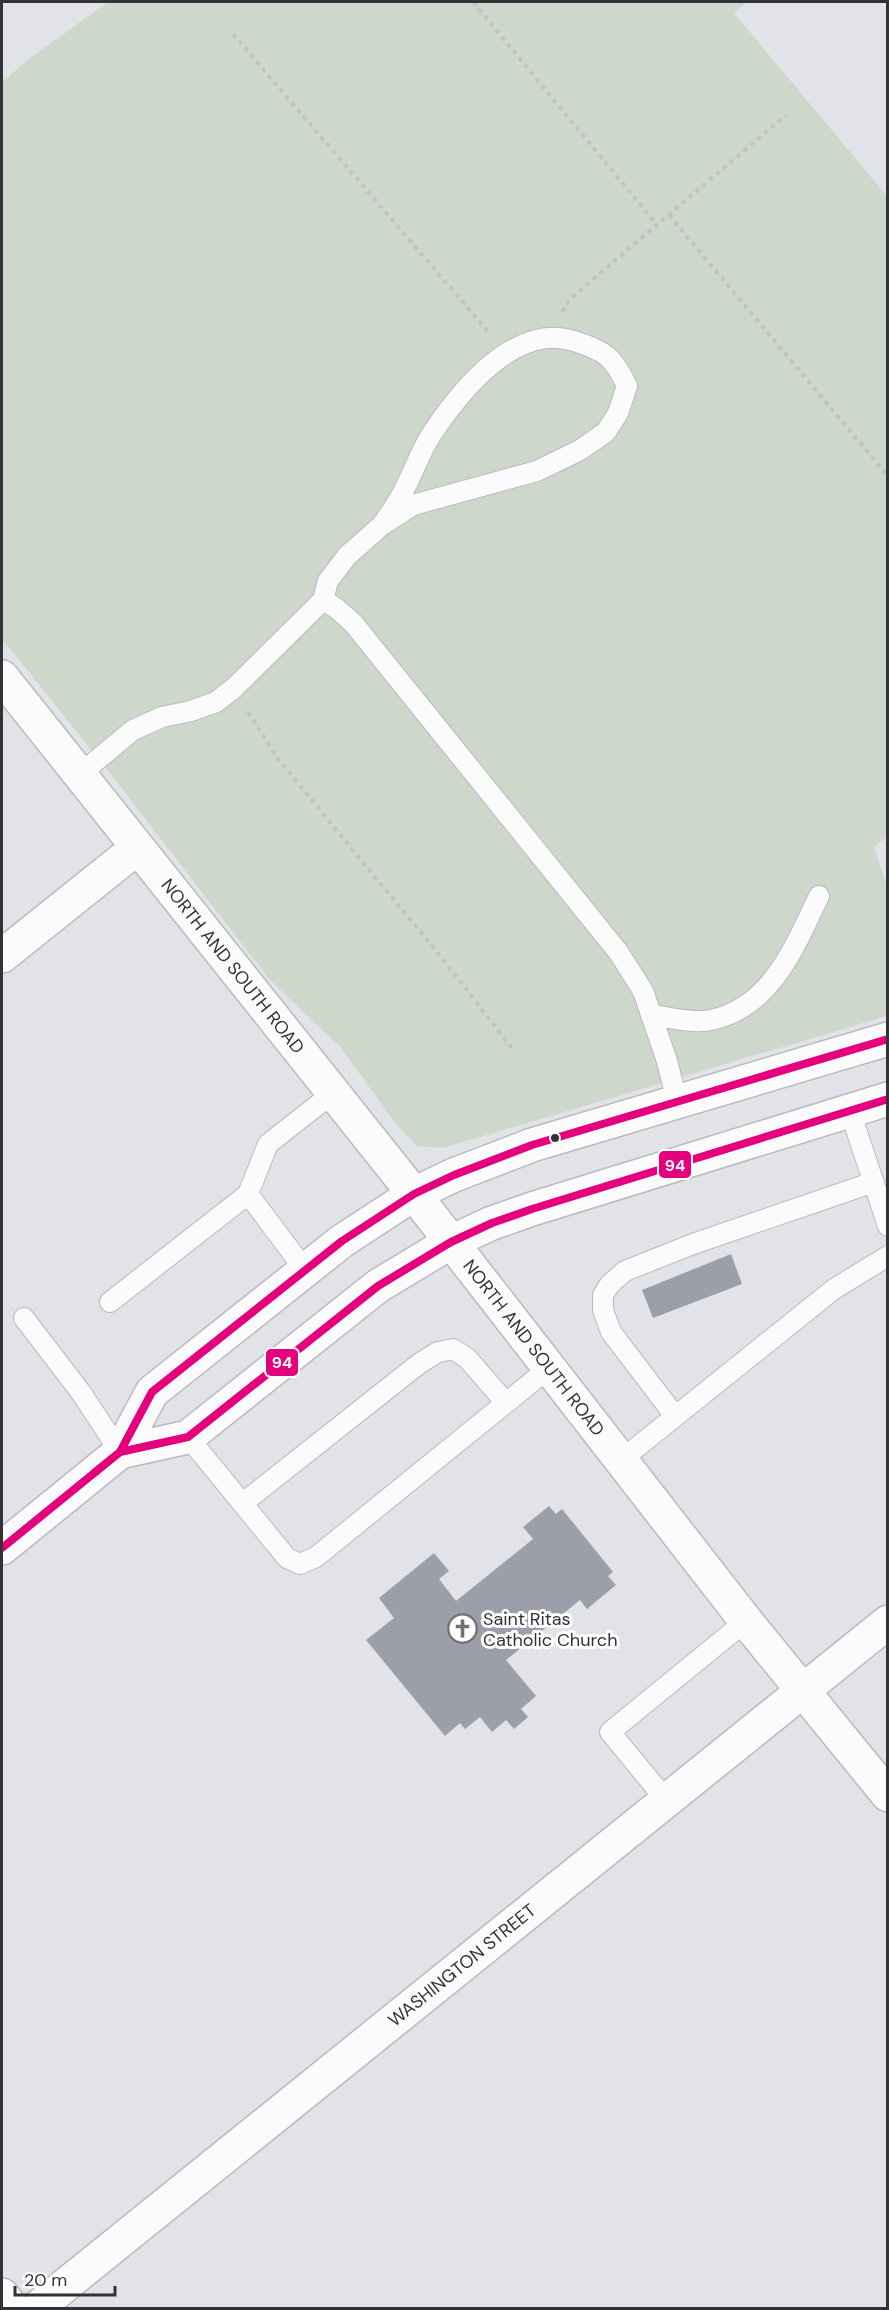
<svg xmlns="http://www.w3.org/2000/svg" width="889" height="2310" font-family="'DM Sans',sans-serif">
<rect width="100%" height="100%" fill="#e2e3e9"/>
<!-- green -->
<polygon fill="#ced8ca" points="108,2 747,2 734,13 887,196 888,836 874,847 887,886 887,1016 443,1148 417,1146 399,1128 341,1048 269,979 116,781 2,639 2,82 30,58"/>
<!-- building -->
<g fill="#9c9fa9">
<polygon points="731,1254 742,1284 653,1318 642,1290"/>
<polygon points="549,1506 556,1514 562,1509 613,1572 608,1576 616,1585 587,1609 580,1600 506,1660 536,1696 521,1709 528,1717 514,1729 506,1720 492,1732 480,1717 465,1729 460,1723 445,1736 366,1640 394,1618 379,1598 434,1553 449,1571 439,1579 456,1601 533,1539 523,1527"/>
</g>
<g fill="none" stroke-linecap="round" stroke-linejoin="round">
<defs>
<g id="service">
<polyline points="323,600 336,608 353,623 619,953 643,991 667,1061 677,1101"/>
<path d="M79,775L133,730L162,717L191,711L216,702L234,688L323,600L328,581L347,556L382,525L413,505L537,471L580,450L606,432L618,413L627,386C613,356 605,351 574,341C516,322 461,390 433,432C420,451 413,474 402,494C396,505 389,515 382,525"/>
<path d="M651,1015C669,1017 693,1024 711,1020C772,1007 795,946 819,896"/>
<polyline points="850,1111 888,1226"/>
<polyline points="305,1270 248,1194 268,1144 333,1093"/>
<polyline points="110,1302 248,1194"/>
<polyline points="24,1318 82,1394 120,1452"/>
<polyline points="675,1416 611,1332 603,1310 603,1295 610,1284 625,1271 693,1244 874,1182"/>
<polyline points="188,1437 287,1558 300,1564 316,1557 549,1368"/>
<polyline points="621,1460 834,1289 888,1256"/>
<polyline points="243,1503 420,1363 438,1352 453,1349 467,1358 506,1403"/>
<polyline points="666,1800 610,1732 746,1621"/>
</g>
<g id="minor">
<polyline points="2,956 137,848"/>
<polyline points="2,2295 12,2308"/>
<path id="s1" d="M37,2308L888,1622"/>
</g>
<g id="tertiary">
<path id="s2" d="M2,677L414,1194L746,1621L888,1795"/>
</g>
<g id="primary">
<polyline points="120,1452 188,1437 378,1286 451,1242 492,1223 532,1209 888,1099"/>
<polyline points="2,1548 120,1452 152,1392 342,1241 414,1194 454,1175 532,1145 888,1039"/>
</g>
</defs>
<!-- service casing -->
<use href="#service" stroke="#b8babe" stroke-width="22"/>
<!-- minor casing -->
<use href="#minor" stroke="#b8babe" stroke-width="36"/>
<!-- tertiary casing -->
<use href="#tertiary" stroke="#b8babe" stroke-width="36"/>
<!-- primary casing -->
<use href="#primary" stroke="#b8babe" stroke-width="36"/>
<!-- path -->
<g stroke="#c1c3c4" stroke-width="4" stroke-dasharray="4.5 4.5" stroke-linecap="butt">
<polyline points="473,2 657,225"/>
<polyline points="233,34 490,334"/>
<polyline points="669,215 888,476"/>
<polyline points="563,312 565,305 578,292 786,115"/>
<polyline points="248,712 278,759 449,967 514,1051"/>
</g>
<!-- service -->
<use href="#service" stroke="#fbfbfc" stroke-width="20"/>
<!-- minor -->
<use href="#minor" stroke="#fbfbfc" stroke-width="33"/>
<!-- tertiary -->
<use href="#tertiary" stroke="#fbfbfc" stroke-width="33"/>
<!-- primary -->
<use href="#primary" stroke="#fbfbfc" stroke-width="33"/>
<defs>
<g id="bus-1">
<polyline points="94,1473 120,1452 188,1437 378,1286 451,1242 492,1223 532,1209 888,1099"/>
<polyline points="2,1548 120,1452 152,1392 342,1241 414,1194 454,1175 532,1145 888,1039"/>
</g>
</defs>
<!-- bus-1 casing -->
<use href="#bus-1" stroke="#fff" stroke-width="12"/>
<!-- bus-1 -->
<use href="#bus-1" stroke="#e5007d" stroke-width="8"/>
</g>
<!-- icons -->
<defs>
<symbol id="church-ring" viewBox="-11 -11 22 22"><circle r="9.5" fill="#fff" stroke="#6f7175" stroke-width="1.5"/><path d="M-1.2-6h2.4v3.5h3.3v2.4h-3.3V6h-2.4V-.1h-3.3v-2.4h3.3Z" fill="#6f7175"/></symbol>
</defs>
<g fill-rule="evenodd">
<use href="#church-ring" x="446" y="1612" width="33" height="33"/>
</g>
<!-- markers -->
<circle fill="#313336" stroke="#fff" stroke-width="2" cx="555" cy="1138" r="5"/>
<g text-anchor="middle" stroke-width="6" stroke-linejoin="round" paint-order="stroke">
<!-- street labels -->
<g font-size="18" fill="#313336" stroke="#fff">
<text dy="6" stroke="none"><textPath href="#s2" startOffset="370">NORTH AND SOUTH ROAD</textPath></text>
<text dy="6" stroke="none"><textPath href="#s2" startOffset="856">NORTH AND SOUTH ROAD</textPath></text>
<text dy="6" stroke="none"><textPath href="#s1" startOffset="546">WASHINGTON STREET</textPath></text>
</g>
<!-- poi labels -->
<g font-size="18" fill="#313336" stroke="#fff" text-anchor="start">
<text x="483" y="1625">Saint Ritas<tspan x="483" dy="21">Catholic Church</tspan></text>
</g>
</g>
<g stroke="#fff" stroke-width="2">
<rect x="658" y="1150" width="34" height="29" rx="6" fill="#e5007d"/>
<rect x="265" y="1348" width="34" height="29" rx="6" fill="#e5007d"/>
</g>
<g font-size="16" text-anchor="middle" font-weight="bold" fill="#fff">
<text x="675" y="1171">94</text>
<text x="282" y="1368">94</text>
</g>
<!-- border -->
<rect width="889" height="2310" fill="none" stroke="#313336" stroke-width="6"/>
<!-- scale -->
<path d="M15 2286v9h100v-9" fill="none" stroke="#313336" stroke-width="3"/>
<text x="24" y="2286" font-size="18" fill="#313336" stroke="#ffffff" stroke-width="4.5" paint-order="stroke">20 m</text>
</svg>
